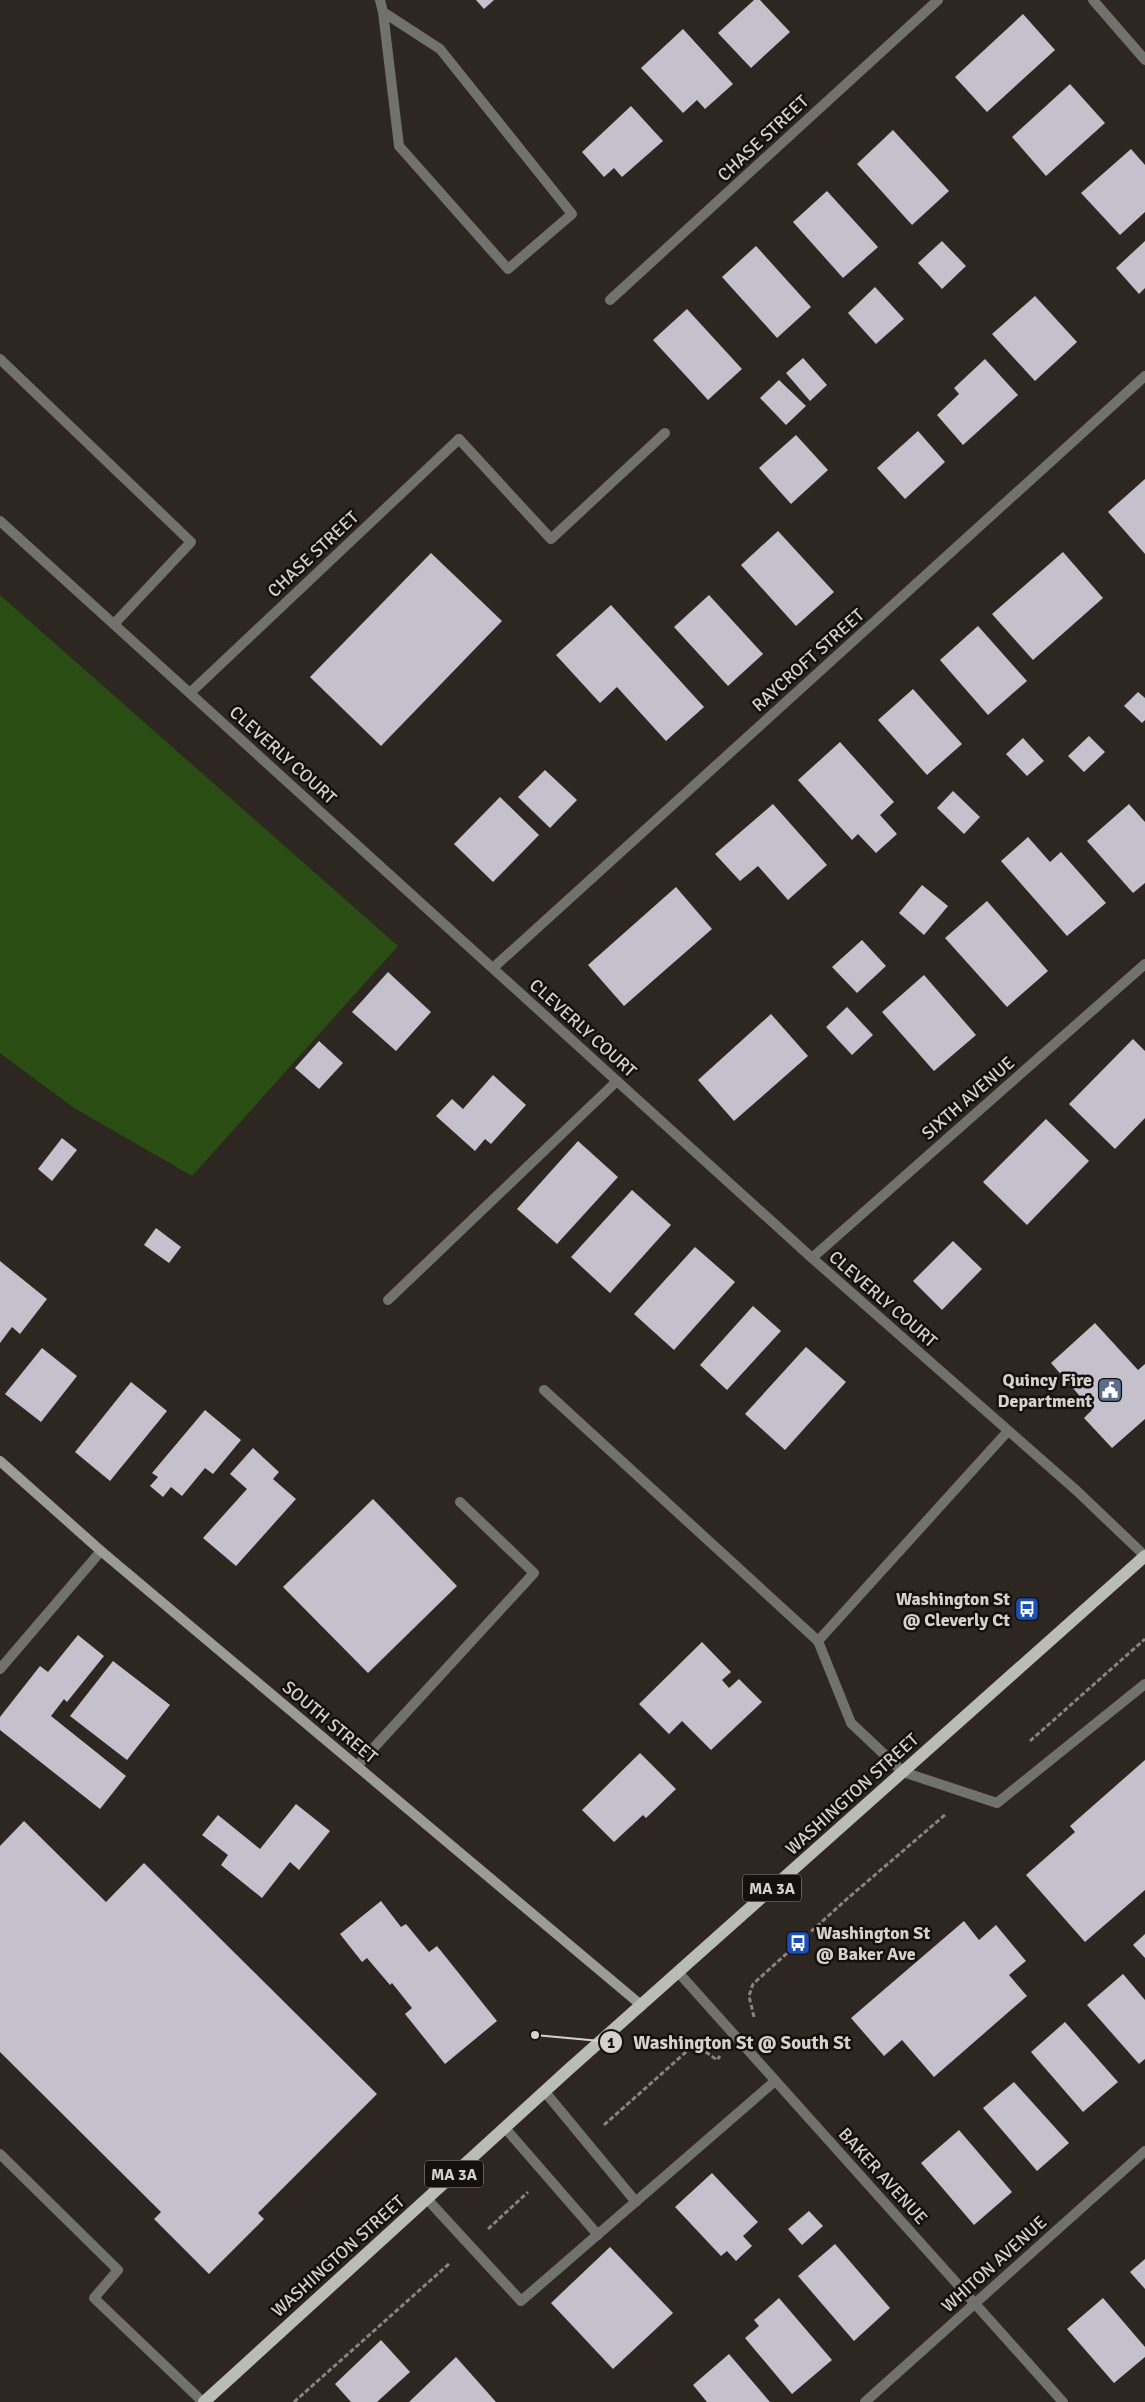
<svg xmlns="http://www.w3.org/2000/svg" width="1145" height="2402" font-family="Signika,sans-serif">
<rect width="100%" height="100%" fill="#2e2620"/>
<!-- green -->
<polygon fill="#2a4d14" points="0,595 398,946 192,1176 74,1108 0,1053"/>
<!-- building -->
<g fill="#c5c1cc">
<polygon points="476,0 494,0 484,9"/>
<polygon points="754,0 760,0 790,32 751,68 718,33"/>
<polygon points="1023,14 1055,50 987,112 955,77"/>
<polygon points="683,29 733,84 705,109 697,100 683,113 641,68"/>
<polygon points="1070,84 1105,123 1046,176 1012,137"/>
<polygon points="631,106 663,141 622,177 614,168 604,177 582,152"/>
<polygon points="893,130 949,191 912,225 857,164"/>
<polygon points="1131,149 1145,165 1145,212 1120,235 1081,193"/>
<polygon points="827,191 878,247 843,278 793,222"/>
<polygon points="942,241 966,266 942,289 918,263"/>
<polygon points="1145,241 1145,288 1139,294 1116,268"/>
<polygon points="756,246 811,307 777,338 722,277"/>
<polygon points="875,287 904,319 876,344 848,313"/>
<polygon points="1035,296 1077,342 1035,381 992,334"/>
<polygon points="687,309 742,369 708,400 653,340"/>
<polygon points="803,358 827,385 810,401 786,373"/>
<polygon points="985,359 1018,395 963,445 937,415 959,394 954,388"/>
<polygon points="779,380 806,406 786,425 760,398"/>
<polygon points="918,431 945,462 905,499 877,468"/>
<polygon points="796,435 828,470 791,504 759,468"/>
<polygon points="1145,479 1145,554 1108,512"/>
<polygon points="778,531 834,592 796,626 741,565"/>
<polygon points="1063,552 1103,598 1033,660 992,614"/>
<polygon points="431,553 502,621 381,746 310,677"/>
<polygon points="709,595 763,654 728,686 674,627"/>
<polygon points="611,605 704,707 666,741 617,687 600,703 556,655"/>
<polygon points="978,626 1027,681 988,715 940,660"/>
<polygon points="913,689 962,744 927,775 878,720"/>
<polygon points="1138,692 1145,698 1145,720 1142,723 1124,706"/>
<polygon points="1089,736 1105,752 1084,772 1068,756"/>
<polygon points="1023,738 1044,761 1027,776 1006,754"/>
<polygon points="840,742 894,802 880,815 897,834 876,853 858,834 852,840 798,780"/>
<polygon points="545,770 577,800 550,828 518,797"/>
<polygon points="953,791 980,817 964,834 937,808"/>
<polygon points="500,797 539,835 493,882 454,844"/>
<polygon points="773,804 827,865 788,900 758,866 740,881 715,854"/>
<polygon points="1129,804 1145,822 1145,883 1133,893 1087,841"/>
<polygon points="1028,837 1050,862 1061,852 1106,903 1067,936 1001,861"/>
<polygon points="922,885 948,906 924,935 899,913"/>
<polygon points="676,887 712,929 624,1006 588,965"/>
<polygon points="987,901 1048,971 1007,1007 945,938"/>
<polygon points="862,940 886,966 857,993 832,967"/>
<polygon points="388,972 431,1012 396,1051 352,1012"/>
<polygon points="924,975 976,1035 934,1071 882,1012"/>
<polygon points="847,1007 873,1035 852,1055 826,1027"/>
<polygon points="771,1014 808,1056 734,1121 698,1080"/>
<polygon points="1133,1039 1145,1051 1145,1118 1115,1149 1069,1104"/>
<polygon points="319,1041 343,1063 319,1089 295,1068"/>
<polygon points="493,1075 526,1105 491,1144 485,1139 475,1151 436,1116 452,1099 463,1109"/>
<polygon points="1046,1119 1089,1161 1027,1225 983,1182"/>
<polygon points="62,1138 77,1150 52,1181 38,1169"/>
<polygon points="578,1141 618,1177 557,1244 517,1209"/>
<polygon points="632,1190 671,1225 610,1293 571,1257"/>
<polygon points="156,1228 181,1247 169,1263 144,1245"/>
<polygon points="953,1241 982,1269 942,1310 913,1281"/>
<polygon points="695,1247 735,1282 674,1350 634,1314"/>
<polygon points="0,1261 47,1299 20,1334 12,1327 0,1343"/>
<polygon points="753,1306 781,1331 727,1390 700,1365"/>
<polygon points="1095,1323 1138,1370 1145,1364 1145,1419 1112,1448 1084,1418 1092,1410 1051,1363"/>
<polygon points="806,1347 846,1382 785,1450 745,1414"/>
<polygon points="42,1348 77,1376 41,1422 5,1394"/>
<polygon points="131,1382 167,1411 110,1481 75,1452"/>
<polygon points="205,1410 241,1440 213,1474 205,1468 182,1496 171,1487 163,1497 150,1486 158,1477 152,1473"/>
<polygon points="253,1448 279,1472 273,1479 296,1499 236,1566 203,1538 247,1489 230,1474"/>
<polygon points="373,1499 457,1586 368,1673 283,1587"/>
<polygon points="78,1635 104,1656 67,1702 64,1699 51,1716 126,1776 100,1809 0,1730 0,1717 40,1666 48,1672"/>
<polygon points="702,1642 731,1672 722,1680 729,1688 739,1679 762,1702 711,1750 682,1721 669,1734 639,1704"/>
<polygon points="113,1661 170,1705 127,1760 70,1716"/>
<polygon points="640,1753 676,1789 646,1818 643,1815 614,1842 582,1810"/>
<polygon points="1145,1760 1145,1890 1085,1942 1026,1875 1075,1832 1070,1826"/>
<polygon points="296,1804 330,1831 299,1870 290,1862 262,1898 221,1865 228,1855 202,1835 218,1815 260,1849"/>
<polygon points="24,1821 106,1902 144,1863 377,2094 258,2213 264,2219 209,2274 154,2219 161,2212 0,2052 0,1846"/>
<polygon points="381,1901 401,1927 406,1924 429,1952 437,1946 497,2021 445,2064 405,2014 412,2008 392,1983 390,1985 367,1958 362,1962 340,1934"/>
<polygon points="964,1921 979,1940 996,1925 1026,1961 1009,1975 1027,1996 934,2077 902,2040 884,2056 851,2018"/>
<polygon points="1145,1934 1145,1958 1133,1945"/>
<polygon points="1123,1974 1145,2000 1145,2059 1139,2064 1087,2005"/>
<polygon points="1065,2022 1118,2082 1083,2112 1031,2052"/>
<polygon points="1014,2082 1069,2143 1037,2171 983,2108"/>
<polygon points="959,2130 1012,2192 974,2225 921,2163"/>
<polygon points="712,2173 758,2222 743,2236 752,2246 736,2261 727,2251 721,2256 675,2207"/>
<polygon points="809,2211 823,2226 802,2245 788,2229"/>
<polygon points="835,2244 890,2308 854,2341 798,2276"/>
<polygon points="610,2247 673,2313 613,2369 551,2303"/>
<polygon points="1145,2259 1145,2289 1130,2272"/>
<polygon points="779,2298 832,2360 792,2394 745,2338 759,2326 754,2320"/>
<polygon points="1103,2298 1145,2347 1145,2357 1114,2383 1067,2329"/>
<polygon points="381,2340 410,2372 377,2402 351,2402 335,2384"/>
<polygon points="729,2354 770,2402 707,2402 693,2385"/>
<polygon points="456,2357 496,2402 409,2402"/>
</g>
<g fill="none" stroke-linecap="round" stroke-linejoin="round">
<!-- path -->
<g stroke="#89837e" stroke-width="3" stroke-dasharray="5 2.5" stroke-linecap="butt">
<polyline points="1030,1741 1145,1639"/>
<polyline points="754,2017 749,1996 753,1984 848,1898 946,1814"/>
<polyline points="604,2125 695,2044 717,2060 720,2056"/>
<polyline points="488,2229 528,2192"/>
<polyline points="294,2402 450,2263"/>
</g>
<!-- lane -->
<g stroke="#71726e" stroke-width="10">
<polyline points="380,0 383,12 399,146 508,269 572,214 440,49 383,12"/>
<polyline points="0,359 191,542 114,624"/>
<polyline points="459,439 551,539 665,433"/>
<polyline points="388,1300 617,1081"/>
<polyline points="544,1390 818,1641 851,1723 903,1772 997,1803 1145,1684"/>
<polyline points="818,1641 1008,1431"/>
<polyline points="357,1766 534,1573 460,1502"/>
<polyline points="545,2092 636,2202"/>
<polyline points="505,2128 598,2235"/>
<polyline points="0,2154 118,2270 94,2298 203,2402"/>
<polyline points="427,2199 521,2301 775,2081"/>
</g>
<!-- street -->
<g stroke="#71726e" stroke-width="10">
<polyline points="1093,0 1145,60"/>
<polyline points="610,300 938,0"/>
<polyline points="0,521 812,1258 1077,1491 1145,1556"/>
<polyline points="190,693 459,439"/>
<polyline points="493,968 1145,376"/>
<polyline points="812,1258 1145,964"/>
<polyline points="0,1669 101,1551"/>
<polyline points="678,1972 1063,2402"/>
<polyline points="865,2402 1145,2151"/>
</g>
<!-- secondary -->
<polyline stroke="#9a9c95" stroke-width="10" points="0,1461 101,1551 641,2005"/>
<!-- primary -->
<polyline stroke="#babdb4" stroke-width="12" points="204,2402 568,2070 1145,1556"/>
</g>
<!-- icons -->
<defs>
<symbol id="civic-square" viewBox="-11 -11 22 22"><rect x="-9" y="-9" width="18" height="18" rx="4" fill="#5c6f8a" stroke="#13100d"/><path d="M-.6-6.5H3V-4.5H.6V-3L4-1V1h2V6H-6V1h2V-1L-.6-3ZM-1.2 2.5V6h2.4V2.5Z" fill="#fff"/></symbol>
<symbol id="bus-square" viewBox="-11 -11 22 22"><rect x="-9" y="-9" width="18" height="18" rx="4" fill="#1a4fb4" stroke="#13100d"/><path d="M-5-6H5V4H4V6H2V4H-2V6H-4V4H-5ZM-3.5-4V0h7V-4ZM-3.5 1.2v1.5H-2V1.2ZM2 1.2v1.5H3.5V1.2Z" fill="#fff"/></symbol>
</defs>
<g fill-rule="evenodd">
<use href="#civic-square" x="1096" y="1376" width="28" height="28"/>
<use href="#bus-square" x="1013" y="1595" width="28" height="28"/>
<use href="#bus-square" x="784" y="1929" width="28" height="28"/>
</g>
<g text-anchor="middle" stroke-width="5" stroke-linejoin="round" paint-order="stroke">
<!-- shield labels -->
<g fill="#13100d" stroke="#9c9793" stroke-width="1">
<rect x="743" y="1874.5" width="58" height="27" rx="4"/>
<rect x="425" y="2160.5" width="58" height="27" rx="4"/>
</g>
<g font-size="16" font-weight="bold" fill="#d6d1cd">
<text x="772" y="1894">MA 3A</text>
<text x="454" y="2180">MA 3A</text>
</g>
<!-- street labels -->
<g font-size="18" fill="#d6d1cd" stroke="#13100d">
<text transform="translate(763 138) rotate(-43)" y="6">CHASE STREET</text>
<text transform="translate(313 554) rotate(-43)" y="6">CHASE STREET</text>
<text transform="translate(808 660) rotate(-42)" y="6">RAYCROFT STREET</text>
<text transform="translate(283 755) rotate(42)" y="6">CLEVERLY COURT</text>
<text transform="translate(583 1028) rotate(42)" y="6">CLEVERLY COURT</text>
<text transform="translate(968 1098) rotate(-41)" y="6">SIXTH AVENUE</text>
<text transform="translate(883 1299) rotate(41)" y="6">CLEVERLY COURT</text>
<text transform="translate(330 1722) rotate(40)" y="6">SOUTH STREET</text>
<text transform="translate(852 1794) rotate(-42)" y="6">WASHINGTON STREET</text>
<text transform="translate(883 2176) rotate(48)" y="6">BAKER AVENUE</text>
<text transform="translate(338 2256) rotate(-42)" y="6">WASHINGTON STREET</text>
<text transform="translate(994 2264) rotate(-42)" y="6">WHITON AVENUE</text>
</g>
<!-- poi labels -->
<g font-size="18" font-weight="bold" fill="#d6d1cd" stroke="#13100d" text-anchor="end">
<text x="1092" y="1386">Quincy Fire<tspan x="1092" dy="21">Department</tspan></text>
<text x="1010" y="1605">Washington St<tspan x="1010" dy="21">@ Cleverly Ct</tspan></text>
<text x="816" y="1939" text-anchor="start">Washington St<tspan x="816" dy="21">@ Baker Ave</tspan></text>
</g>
</g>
<!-- callouts -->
<path fill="none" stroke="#d6d1cd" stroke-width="2" d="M535 2035L611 2042"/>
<g fill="#d6d1cd" stroke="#13100d" stroke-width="2">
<circle cx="535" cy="2035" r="5"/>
<circle cx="611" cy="2042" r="12"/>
</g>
<g font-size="15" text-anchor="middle" font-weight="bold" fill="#111">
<text x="611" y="2048">1</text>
</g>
<g font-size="19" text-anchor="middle" font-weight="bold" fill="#d6d1cd" stroke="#13100d" stroke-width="5" stroke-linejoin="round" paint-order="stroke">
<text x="742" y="2049">Washington St @ South St</text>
</g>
</svg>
